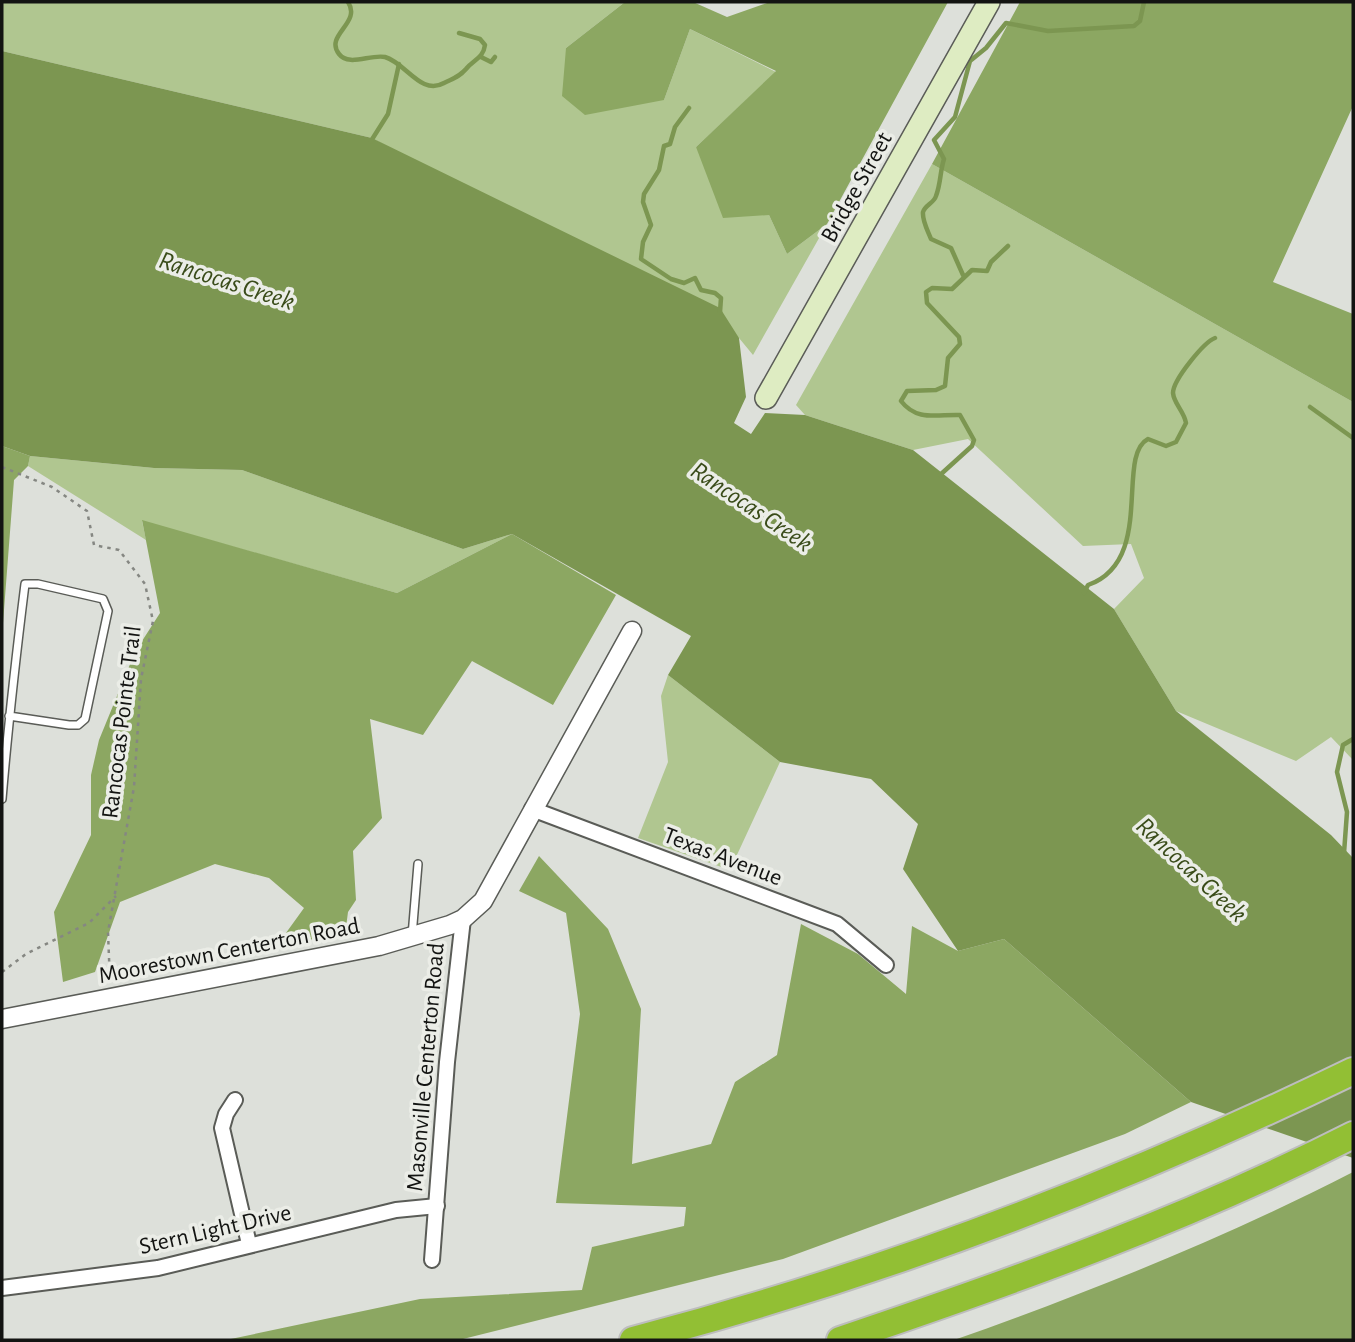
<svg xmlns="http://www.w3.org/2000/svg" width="1355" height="1342" font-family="'Alegreya Sans',sans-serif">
<rect width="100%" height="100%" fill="#dde0da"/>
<!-- green -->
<g fill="#b0c690">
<polygon points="2,2 625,2 566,48 664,100 690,29 776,72 696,147 769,215 787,254 827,224 753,355 739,338 372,138 2,51"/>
<polygon points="932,164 1353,402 1353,760 1331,737 1296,761 1176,711 1114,609 1144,578 1131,544 1083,546 968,439 913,450 805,415 796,405"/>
<polygon points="30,456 154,468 242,470 463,549 512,534 397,593 142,521 146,540 28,466"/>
<polygon points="668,675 780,762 730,870 638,838 668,762 661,696"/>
</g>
<!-- forest -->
<g fill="#8ca762">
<polygon points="625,2 693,2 727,17 770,2 948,2 827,224 787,254 769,215 723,218 696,147 776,71 690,29 664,100 585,115 562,96 566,48"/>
<polygon points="1020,2 1353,2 1353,106 1273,282 1353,314 1353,402 932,164"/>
<polygon points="2,446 30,456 28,466 14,480 2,636"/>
<polygon points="142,520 397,593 512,534 616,595 553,705 472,661 423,735 370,719 382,818 353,851 356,900 348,912 345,935 278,944 304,908 269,878 215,864 120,902 95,972 63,982 54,912 91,835 91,775 99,740 135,652 160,613"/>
<polygon points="539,856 608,929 641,1009 632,1164 711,1144 735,1082 777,1055 801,924 858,954 906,994 912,926 958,951 1004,939 1191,1102 1125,1134 783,1259 459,1340 226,1340 420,1299 582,1290 592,1247 684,1226 686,1207 556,1203 580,1014 566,913 519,891"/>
<path d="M1353,1172V1340H954C1090,1292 1225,1238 1353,1172Z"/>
</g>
<!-- water -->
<polygon fill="#7c9651" points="2,51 372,138 720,308 739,338 746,397 734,423 751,434 765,413 805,415 913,450 1114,609 1176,711 1331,835 1353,858 1353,1158 1191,1102 1004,939 958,951 903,869 918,824 871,779 780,762 668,675 691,636 512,534 463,549 242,470 154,468 30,456 2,446"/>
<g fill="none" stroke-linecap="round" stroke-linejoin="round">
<!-- stream -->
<g stroke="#7c9651" stroke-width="4.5">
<path d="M348,2C362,23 324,35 339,54C349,67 370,54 385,57C406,63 421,96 444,83C454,78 459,77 466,69C474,59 483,59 485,45L480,39L459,33"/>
<polyline points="481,57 491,62 495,57"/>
<polyline points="689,108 675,127 670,144 664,146 659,170 644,194 643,202 651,225 643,242 641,259 671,279 684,283 695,278 701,290 715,293 721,298 720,312"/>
<polyline points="371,141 388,114 399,64"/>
<path d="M963,275L951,248L931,239C928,231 922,221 923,212C925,205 934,203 936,196C941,183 940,171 944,159L934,140L955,117L970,61L986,48L1006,23L1048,31L1134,26L1140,21L1144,2"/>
<polyline points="1310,407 1353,438"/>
<path d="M940,475L972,446L974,440L960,415C938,414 917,422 901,401L907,391L936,390L945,386L948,358L960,344L959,337L927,303L926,292L932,288L952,289L972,270L987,271L991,262L1008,246"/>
<path d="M1084,593L1088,585C1156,561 1115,456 1148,439L1166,446L1176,442L1186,423C1184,411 1174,404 1173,393C1173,380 1204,342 1215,338"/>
<polyline points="1344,853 1347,812 1337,772 1343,745 1353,739"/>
</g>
<defs>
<g id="service">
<path d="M2,799C8,727 16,656 25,584H38L103,599L108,611L85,719L78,725H69L9,716"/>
<polyline points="412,936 418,864"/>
</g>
<g id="minor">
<polyline points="532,809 837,924 886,965"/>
<polyline points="235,1100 226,1114 222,1128 249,1244"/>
<polyline points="432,1260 447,1062 463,919"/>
<polyline points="2,1288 158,1268 396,1210 437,1206"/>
</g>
<polyline id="tertiary" points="2,1019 379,946 450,925 463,919 483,901 632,631"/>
<polyline id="secondary" points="766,398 989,2"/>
<g id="motorway">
<path d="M633,1340C882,1275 1122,1183 1353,1071"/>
<path d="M840,1340C1015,1281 1188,1219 1353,1135"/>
</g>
</defs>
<!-- service casing -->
<use href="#service" stroke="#5a5c57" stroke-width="10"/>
<!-- minor casing -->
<use href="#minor" stroke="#5a5c57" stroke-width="18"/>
<!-- tertiary casing -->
<use href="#tertiary" stroke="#5a5c57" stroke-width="21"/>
<!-- secondary casing -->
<use href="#secondary" stroke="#5a5c57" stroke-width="24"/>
<!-- motorway casing -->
<use href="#motorway" stroke="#bdbdbd" stroke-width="30"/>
<!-- path -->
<g stroke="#858782" stroke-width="2.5" stroke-dasharray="3.5 5" stroke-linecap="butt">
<polyline points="2,467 52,487 87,511 94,545 119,550 145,584 153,621 141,679 134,787 108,932 110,983"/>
<polyline points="2,972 26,954 89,923 116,896"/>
</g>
<!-- service -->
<use href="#service" stroke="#fff" stroke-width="7"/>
<!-- minor -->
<use href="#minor" stroke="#fff" stroke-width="14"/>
<!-- tertiary -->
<use href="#tertiary" stroke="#fff" stroke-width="18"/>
<!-- secondary -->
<use href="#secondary" stroke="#deecc2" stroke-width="21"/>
<!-- motorway -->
<use href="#motorway" stroke="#92bf34" stroke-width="26"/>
</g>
<g text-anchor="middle" stroke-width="7" stroke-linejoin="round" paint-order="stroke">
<!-- street labels -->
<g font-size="24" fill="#131412" stroke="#ebede7">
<text transform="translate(856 187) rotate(-61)" y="8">Bridge Street</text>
<text transform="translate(121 722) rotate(-83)" y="8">Rancocas Pointe Trail</text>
<text transform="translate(723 856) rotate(21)" y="8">Texas Avenue</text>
<text transform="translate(229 950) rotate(-11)" y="8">Moorestown Centerton Road</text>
<text transform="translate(425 1067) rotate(-85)" y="8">Masonville Centerton Road</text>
<text transform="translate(215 1229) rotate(-13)" y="8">Stern Light Drive</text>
</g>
<!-- water labels -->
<g font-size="26" font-style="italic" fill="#3a4c1a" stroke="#ebede7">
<text transform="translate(227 280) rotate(18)" y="9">Rancocas Creek</text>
<text transform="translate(752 506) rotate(34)" y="9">Rancocas Creek</text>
<text transform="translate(1192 869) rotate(43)" y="9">Rancocas Creek</text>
</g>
</g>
<!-- border -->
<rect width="1355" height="1342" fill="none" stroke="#131412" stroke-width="7"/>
</svg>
